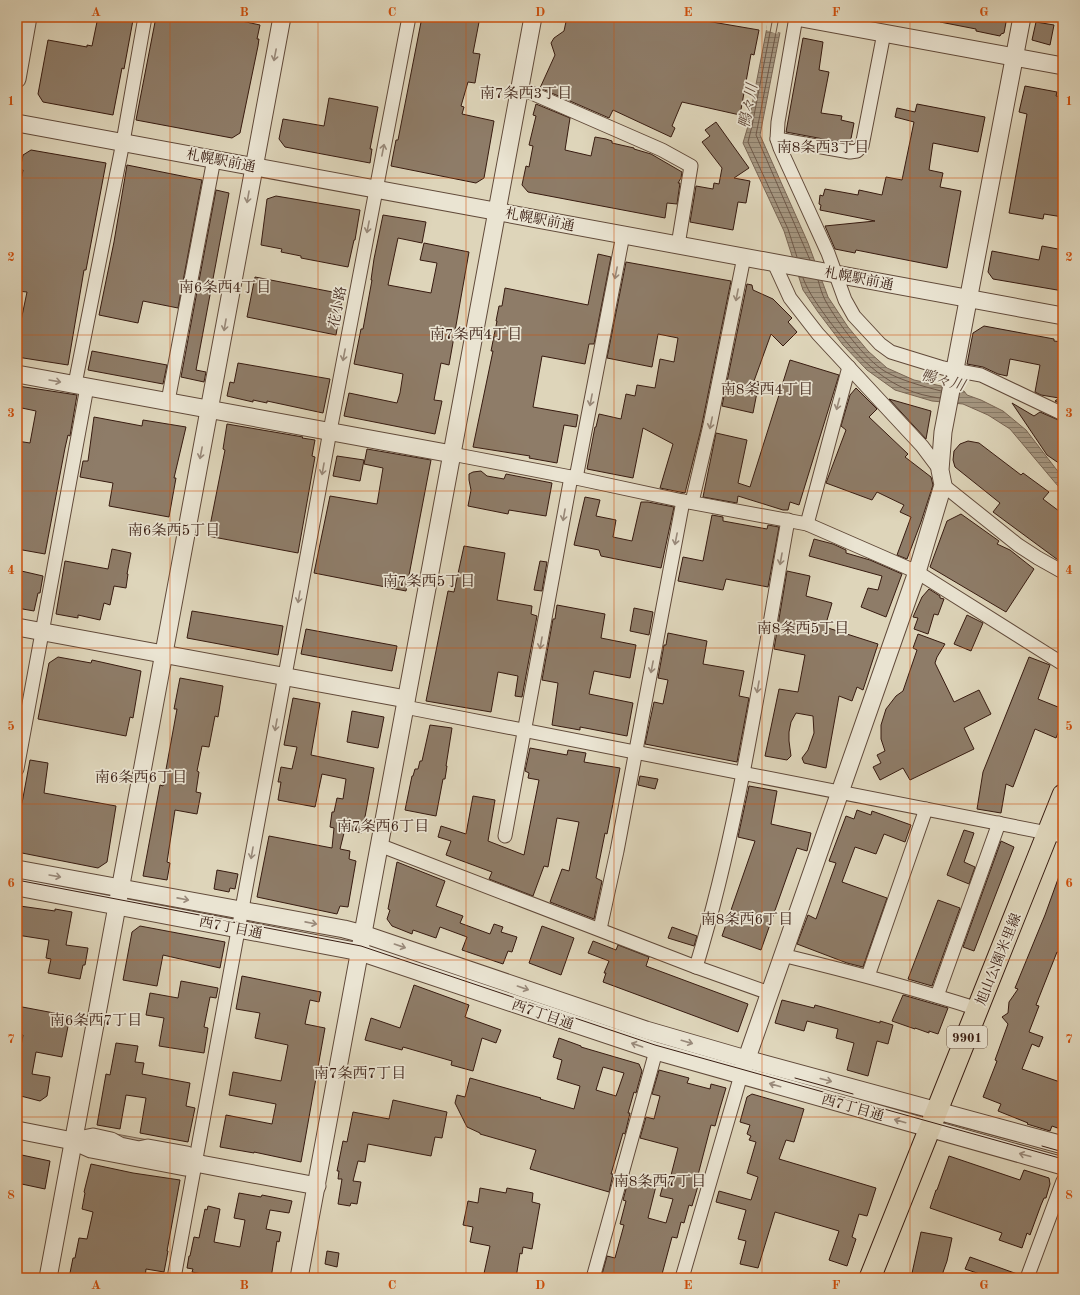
<svg xmlns="http://www.w3.org/2000/svg" width="1080" height="1295" font-family="'Old Standard TT','Noto Serif JP',serif">
<defs>
<pattern id="forest-firs" width="22" height="20" patternUnits="userSpaceOnUse"><rect width="22" height="20" fill="#c2b59d"/><path d="M5 1l3.5 6h-7zM16 11l3.5 6h-7z" fill="#a79b86"/></pattern>
<pattern id="water-rules" width="6" height="5" patternUnits="userSpaceOnUse"><rect width="6" height="5" fill="#a59680"/><path d="M0 2.5h6" fill="none" stroke="#877a67"/></pattern>
</defs>
<rect width="100%" height="100%" fill="#ded5ba"/>
<filter id="stains"><feTurbulence type="fractalNoise" baseFrequency=".005" numOctaves="4"/><feColorMatrix values="0 0 0 0 .2 0 0 0 0 .09 0 0 0 0 .02 0 0 0 .5 -.17"/></filter>
<radialGradient id="worn" r=".72"><stop offset=".6" stop-color="#630" stop-opacity="0"/><stop offset="1" stop-color="#630" stop-opacity=".3"/></radialGradient>
<!-- forest -->
<polygon fill="url(#forest-firs)" stroke="#7c6856" points="116,1134 148,1140 140,1146 121,1142"/>
<!-- water -->
<polygon fill="url(#water-rules)" stroke="#796553" points="769,17 783,17 760,135 808,243 828,297 848,327 868,351 887,368 914,380 964,391 967,395 981,400 1003,411 1026,430 1063,478 1063,492 1010,429 988,415 963,404 932,401 895,390 867,370 843,345 818,312 803,290 784,231 743,143 748,126"/>
<!-- pier -->
<polygon fill="#ded5ba" points="768,17 785,17 782,33 778,32 777,34 766,30"/>
<g fill="none" stroke-linecap="round" stroke-linejoin="round">
<!-- shore -->
<g stroke="#6e5848" stroke-width="1">
<polyline points="773,17 752,126 748,142 788,229 797,257"/>
<polyline points="779,17 756,135 810,260"/>
<path d="M803,278C809,294 820,308 830,322C860,360 889,392 940,398"/>
<path d="M818,280C820,287 822,294 825,300C838,323 864,359 886,372C903,381 922,386 941,391"/>
</g>
</g>
<!-- building -->
<g fill="#8e7c68" stroke="#371b10" fill-rule="evenodd">
<polygon points="98,17 130,17 130,20 133,20 124,69 122,68 113,115 43,102 38,94 48,40 87,47 87,45 92,46"/>
<polygon points="156,17 223,17 260,25 257,39 259,39 258,46 240,133 232,138 136,120"/>
<polygon points="422,17 480,17 473,53 480,54 475,83 468,82 461,106 464,107 462,114 494,121 484,178 476,183 391,166 396,140 398,140"/>
<polygon points="567,17 683,17 759,30 754,55 751,54 740,115 682,102 672,126 675,128 671,137 613,110 609,118 540,88 555,55 551,43 554,38 564,31"/>
<polygon points="940,17 1007,17 1004,33 1001,34 1000,36 976,31 976,29 940,22"/>
<polygon points="1036,22 1054,25 1050,45 1032,40"/>
<polygon points="803,38 823,42 819,70 829,72 821,113 842,116 841,120 854,123 850,144 786,132"/>
<polygon points="1025,86 1057,92 1056,96 1063,97 1063,217 1044,214 1043,219 1009,213 1027,114 1019,112"/>
<polygon points="329,98 378,107 370,149 372,149 370,163 285,147 279,139 283,119 324,126"/>
<polygon points="536,104 570,118 565,150 591,156 595,137 606,139 612,141 612,143 634,148 634,149 651,154 682,172 681,178 678,183 680,183 677,204 667,203 665,218 528,192 522,185 526,166 529,167 533,146 529,145 536,116 533,115"/>
<polygon points="917,104 985,117 978,152 933,143 929,170 943,173 940,187 961,191 947,268 856,250 855,253 835,249 825,226 875,221 820,210 821,205 819,204 820,195 823,196 825,189 858,195 859,190 882,195 886,177 902,180 914,122 895,117 897,108 915,112"/>
<polygon points="716,122 749,168 734,178 750,181 746,203 738,202 733,230 690,222 696,186 713,189 714,183 719,184 722,168 702,142 710,136 705,130"/>
<polygon points="31,150 106,163 86,270 84,270 68,365 17,357 17,340 27,292 17,291 17,202 23,170 20,170 23,155"/>
<polygon points="127,165 202,180 178,308 143,301 138,323 99,315 114,242"/>
<polygon points="216,190 229,193 196,370 206,372 204,382 181,377"/>
<polygon points="276,196 360,210 355,240 354,240 348,267 301,258 301,256 281,252 282,249 261,245 267,199"/>
<polygon points="383,215 426,222 422,243 398,238 388,285 431,293 437,263 420,260 424,243 469,252 449,365 441,363 434,400 442,401 435,434 344,416 349,393 397,403 400,393 403,374 354,364 361,329 363,329 372,280 371,280 374,259"/>
<polygon points="1042,246 1063,250 1063,291 993,279 988,272 992,251 1039,260"/>
<polygon points="598,254 611,257 594,344 589,344 585,364 542,356 533,407 578,415 576,427 564,425 557,463 529,458 530,456 473,447 493,351 491,351 497,321 496,321 499,306 502,306 505,288 588,305"/>
<polygon points="626,262 731,281 701,429 685,493 660,488 673,444 643,428 633,478 587,469 595,427 596,427 599,414 621,419 626,394 635,396 637,385 655,388 660,359 674,362 678,338 658,334 652,367 607,358"/>
<polygon points="255,277 343,294 336,335 247,317"/>
<polygon points="747,284 752,285 753,290 773,299 792,318 788,322 797,332 783,346 771,334 754,381 759,382 753,413 722,406"/>
<polygon points="984,326 1054,339 1054,341 1063,342 1063,405 1055,401 1059,398 1041,395 1035,392 1040,365 1010,359 1007,376 998,374 983,367 967,364 973,333"/>
<polygon points="92,351 167,365 163,384 88,370"/>
<polygon points="790,360 839,375 799,505 790,502 788,510 783,510 738,496 737,503 703,497 716,433 747,440 738,483 750,487"/>
<polygon points="238,363 330,379 323,413 267,401 267,403 253,400 253,402 227,396 230,382 234,383"/>
<polygon points="18,386 77,395 70,436 68,435 65,448 45,554 17,549 20,532 17,532 17,441 30,443 36,411 17,407"/>
<polygon points="856,388 877,409 869,417 908,454 905,457 931,477 933,485 921,522 907,559 897,555 911,517 900,512 904,505 877,492 872,500 826,483 846,430 841,426 850,395"/>
<polygon points="889,399 931,411 926,439"/>
<polygon points="1012,403 1034,416 1040,412 1063,422 1063,440 1059,445 1063,448 1063,466 1047,455"/>
<polygon points="94,417 142,426 143,420 186,427 174,478 176,478 169,517 109,506 113,483 80,477 83,461 88,461"/>
<polygon points="227,424 303,437 302,438 315,440 312,456 315,457 298,553 208,536 224,455 225,450 223,449"/>
<polygon points="968,441 979,443 1021,475 1023,473 1049,492 1043,499 1063,514 1063,553 1058,560 993,512 1000,503 955,467 953,460 954,451 960,444"/>
<polygon points="367,449 431,460 406,591 314,573 330,496 377,504 383,468 364,464"/>
<polygon points="337,456 364,460 360,481 333,476"/>
<polygon points="481,471 487,476 504,479 506,474 552,483 546,516 509,510 508,514 468,506 471,490 469,480 469,474 473,472"/>
<polygon points="585,497 600,500 596,516 616,520 613,537 632,541 641,502 648,502 674,507 661,568 601,556 599,550 574,545"/>
<polygon points="961,514 999,541 997,544 1010,550 1034,569 1006,612 930,567 947,521"/>
<polygon points="712,515 723,517 723,521 767,529 768,525 779,527 768,587 726,579 723,590 678,581 683,557 703,561"/>
<polygon points="814,539 833,544 846,550 846,553 870,560 902,574 886,617 861,607 868,588 878,590 882,576 809,556"/>
<polygon points="464,546 505,553 497,600 532,606 531,614 537,616 522,697 515,696 518,676 498,672 491,712 426,701 448,591 454,592"/>
<polygon points="112,549 131,553 127,574 128,574 126,588 114,586 110,605 104,603 100,620 78,615 78,618 56,614 65,561 108,569"/>
<polygon points="540,561 547,562 542,591 534,590"/>
<polygon points="17,570 43,576 40,593 38,593 34,611 17,608"/>
<polygon points="787,571 810,576 806,596 832,603 825,627 878,644 863,690 857,687 852,701 839,696 826,768 804,763 802,758 808,750 814,733 813,716 796,713 791,722 789,732 789,741 791,756 787,760 765,756 779,689 798,692 805,655 774,649"/>
<polygon points="929,589 940,596 940,598 944,599 938,615 934,614 928,634 914,629 918,618 913,617 922,597"/>
<polygon points="557,605 605,614 601,638 636,645 630,678 594,671 589,694 633,703 627,736 580,727 580,730 552,725 558,683 542,680 553,619 555,619"/>
<polygon points="634,608 653,612 649,635 630,631"/>
<polygon points="192,611 283,626 278,655 187,638"/>
<polygon points="967,615 983,623 971,651 954,644"/>
<polygon points="306,629 397,646 392,671 301,654"/>
<polygon points="668,633 707,641 703,664 744,671 739,696 749,698 737,762 645,744 654,702 663,704 668,680 658,678 664,645 666,645"/>
<polygon points="918,634 945,644 937,657 935,663 954,702 979,690 991,714 964,728 974,749 910,780 903,768 880,780 873,767 881,763 877,755 885,751 881,739 881,725 886,709 896,696 903,691 917,650 913,648"/>
<polygon points="58,657 91,663 92,660 141,671 133,718 130,717 126,736 38,719 49,663"/>
<polygon points="1029,657 1050,665 1038,699 1063,709 1063,721 1056,738 1035,729 1013,787 1006,784 1001,813 977,809 983,772"/>
<polygon points="180,678 223,686 218,717 215,716 209,747 202,746 197,771 199,772 196,792 201,793 197,814 175,810 167,862 170,863 167,880 143,876 160,785 163,786 177,709 174,709"/>
<polygon points="293,698 320,703 311,755 374,768 362,833 345,829 340,849 350,851 349,859 356,861 348,907 340,906 337,914 257,897 269,836 332,848 334,828 330,827 332,812 334,812 337,798 343,799 346,779 322,774 315,807 278,800 281,782 278,782 281,767 292,769 297,747 284,745"/>
<polygon points="352,711 384,717 378,748 347,742"/>
<polygon points="430,725 452,728 446,766 447,766 445,779 443,779 436,816 405,810 412,776 413,776 415,769 418,769 420,761 422,761"/>
<polygon points="530,748 567,755 568,750 586,753 584,762 620,768 607,834 605,833 596,878 602,881 594,919 550,902 562,869 569,871 579,822 557,818 548,867 544,866 533,896 489,879 492,872 446,855 451,841 438,837 441,826 466,834 473,796 495,800 488,841 524,855 539,780 528,778 529,773 525,771"/>
<polygon points="30,760 48,763 44,793 116,806 107,862 98,868 17,852 17,830"/>
<polygon points="640,776 658,779 655,789 638,785"/>
<polygon points="749,786 777,791 771,824 811,833 807,851 797,848 761,950 722,936 755,841 738,837"/>
<polygon points="857,810 871,815 872,811 911,825 905,842 884,834 876,854 855,847 842,882 887,898 863,967 847,963 797,944 808,915 816,919 836,863 829,861 846,816 854,819"/>
<polygon points="964,830 974,833 964,862 975,867 969,884 947,875"/>
<polygon points="1001,841 1014,847 974,951 963,947"/>
<polygon points="397,862 445,881 436,906 463,916 460,923 490,934 494,924 503,927 501,932 517,937 512,952 508,951 503,964 462,950 467,937 440,927 436,938 413,930 412,934 392,926 387,919 390,910 388,909"/>
<polygon points="1062,868 1063,954 1057,952 1036,1005 1039,1006 1029,1032 1043,1037 1039,1047 1032,1044 1022,1069 1063,1083 1063,1130 1052,1126 1050,1131 1027,1124 1028,1123 998,1111 1001,1104 983,1097 997,1061 995,1060 1008,1024 1002,1017 1008,1013 1009,1002 1018,989 1015,988 1045,915"/>
<polygon points="217,870 238,874 235,889 230,888 229,892 214,889"/>
<polygon points="938,900 960,908 932,986 908,979"/>
<polygon points="20,906 55,911 55,909 72,912 66,945 88,948 85,965 83,965 80,979 48,973 51,959 46,958 49,940 17,935 17,924"/>
<polygon points="140,926 225,942 220,968 163,955 157,986 123,980 132,932"/>
<polygon points="542,926 574,938 561,975 529,963"/>
<polygon points="672,927 697,936 694,946 668,938"/>
<polygon points="593,941 616,950 618,945 649,957 646,966 748,1004 738,1032 603,982 606,973 604,973 609,961 588,953"/>
<polygon points="242,976 321,992 319,1002 310,1000 305,1024 325,1028 301,1162 254,1152 254,1153 220,1147 226,1115 272,1124 276,1104 229,1095 233,1072 281,1081 288,1045 255,1038 260,1013 236,1009"/>
<polygon points="181,981 218,988 216,998 210,997 204,1027 208,1028 204,1053 159,1046 164,1018 146,1015 150,993 178,998"/>
<polygon points="414,985 469,1005 465,1017 501,1030 496,1043 482,1038 473,1071 451,1065 452,1061 403,1047 402,1050 365,1040 371,1018 400,1028"/>
<polygon points="903,995 948,1008 938,1034 929,1031 929,1033 915,1028 915,1029 892,1021"/>
<polygon points="782,1000 814,1008 815,1005 880,1023 880,1021 893,1025 888,1044 877,1041 868,1076 847,1070 854,1043 836,1038 838,1029 807,1021 804,1031 775,1023"/>
<polygon points="17,1006 70,1016 62,1057 36,1052 32,1074 50,1077 47,1096 40,1101 17,1095 17,1083 20,1071 17,1071 17,1069 23,1035 17,1034"/>
<path d="M559,1038L581,1046V1047L639,1064L642,1071L636,1093L634,1092L628,1113H630L625,1134L623,1133L611,1174H613L609,1192L530,1169L536,1150L480,1134V1133L467,1127L455,1103L457,1095L465,1097L470,1078L541,1098L540,1099L574,1109L580,1086L557,1079L562,1060L553,1057ZM603,1067L624,1073L616,1096L596,1090Z"/>
<polygon points="116,1043 138,1046 135,1062 144,1063 142,1074 190,1083 186,1106 195,1108 188,1142 140,1133 146,1098 126,1095 120,1129 97,1125 106,1074 110,1075"/>
<polygon points="659,1070 689,1078 687,1083 710,1089 711,1084 726,1088 720,1108 715,1126 711,1125 698,1175 701,1176 692,1206 689,1205 684,1223 681,1222 677,1238 672,1237 661,1278 601,1278 607,1256 615,1258 624,1225 620,1224 626,1201 623,1200 629,1178 656,1186 648,1218 666,1223 673,1199 660,1196 664,1182 669,1183 678,1148 640,1138 646,1117 654,1119 660,1096 652,1094"/>
<polygon points="752,1094 804,1109 794,1142 786,1140 779,1159 876,1188 867,1216 859,1214 852,1237 856,1239 847,1266 829,1260 839,1231 775,1212 758,1268 740,1264 746,1241 738,1239 746,1210 716,1202 719,1191 751,1200 758,1177 747,1173 756,1142 749,1140 751,1136 747,1134 750,1125 740,1122 747,1097"/>
<polygon points="393,1100 447,1112 442,1138 435,1137 431,1156 368,1144 365,1162 358,1161 353,1181 361,1182 357,1204 351,1203 350,1206 338,1204 342,1179 338,1179 339,1171 337,1171 343,1141 347,1142 353,1112 389,1119"/>
<polygon points="17,1154 50,1161 45,1189 17,1183"/>
<polygon points="949,1156 1020,1180 1024,1170 1049,1178 1050,1184 1046,1198 1044,1198 1041,1205 1030,1235 1027,1233 1022,1248 999,1240 1002,1233 930,1208 936,1190 937,1190"/>
<polygon points="91,1164 133,1173 180,1180 167,1251 168,1251 164,1272 146,1269 145,1278 69,1278 73,1258 75,1258 79,1238 87,1239 93,1212 82,1209 85,1193 84,1192"/>
<polygon points="480,1188 506,1193 507,1188 533,1193 532,1202 540,1204 532,1249 523,1247 522,1254 520,1253 516,1278 483,1278 490,1246 470,1242 473,1227 463,1225 468,1201 478,1203"/>
<polygon points="239,1193 261,1197 262,1195 292,1201 289,1213 270,1210 266,1229 281,1232 279,1242 277,1241 271,1278 223,1278 192,1272 193,1269 187,1268 189,1256 190,1256 194,1237 199,1238 205,1209 207,1210 208,1206 220,1209 214,1242 240,1247 245,1220 234,1218"/>
<polygon points="921,1232 952,1238 947,1261 941,1278 911,1278"/>
<polygon points="327,1251 339,1253 337,1267 325,1264"/>
<polygon points="970,1257 1020,1275 1019,1278 992,1278 965,1269"/>
</g>
<g fill="none" stroke-linecap="round" stroke-linejoin="round">
<defs>
<g id="minor">
<polyline points="796,17 778,122 777,139 780,148 828,253 845,300 854,316 880,344 891,352 943,368 981,375 1063,414"/>
<polyline points="520,88 662,150 691,166 678,245"/>
<polyline points="777,139 850,152 857,151 862,146 884,33"/>
<polyline points="774,263 790,298 818,334 922,446 940,470"/>
<polyline points="75,384 123,142 145,17"/>
<polyline points="168,401 214,159"/>
<polyline points="452,454 576,478 683,501 807,524 917,572 1063,664"/>
<polyline points="576,478 623,235"/>
<polyline points="943,485 1018,545 1038,558 1063,572"/>
<polyline points="692,502 710,425 744,257"/>
<polyline points="807,524 849,367"/>
<polyline points="405,707 1063,836"/>
<polyline points="17,769 87,387"/>
<polyline points="505,836 571,477"/>
<polyline points="379,845 696,967 769,993"/>
<polyline points="600,929 617,851 683,501"/>
<path d="M782,955C848,971 913,988 978,1009"/>
<path d="M696,967C740,822 761,670 788,520"/>
<polyline points="868,976 926,809"/>
<polyline points="937,996 999,823"/>
<polyline points="174,1278 330,431 409,17"/>
<polyline points="593,1278 656,1051"/>
<polyline points="682,1278 741,1075"/>
<polyline points="1027,1278 1063,1181"/>
</g>
<g id="tertiary">
<polyline points="796,17 1063,66"/>
<polyline points="17,79 28,17"/>
<polyline points="17,123 1063,316"/>
<polyline points="17,374 452,454"/>
<polyline points="17,627 406,699"/>
<polyline points="17,869 344,929 363,934 646,1030 746,1059 1063,1145"/>
<polyline points="17,887 360,952 656,1051 1063,1166"/>
<polyline points="741,1075 917,572 943,485 940,470 943,432 1022,17"/>
<polyline points="17,1130 73,1141 91,1149 185,1167 195,1163 317,1186"/>
<polyline points="73,1141 93,1137 111,1141 120,1146 139,1150 148,1148 187,1155 195,1163"/>
<polyline points="48,1278 282,17"/>
<polyline points="299,1278 533,17"/>
</g>
<polyline id="primary" points="870,1278 1063,795"/>
</defs>
<!-- minor casing -->
<use href="#minor" stroke="#614a3a" stroke-width="15"/>
<!-- tertiary casing -->
<use href="#tertiary" stroke="#614a3a" stroke-width="19"/>
<!-- primary casing -->
<use href="#primary" stroke="#371b10" stroke-width="23"/>
<!-- minor -->
<use href="#minor" stroke="#eae4d2" stroke-width="13"/>
<!-- tertiary -->
<use href="#tertiary" stroke="#eae4d2" stroke-width="17"/>
<!-- primary -->
<use href="#primary" stroke="#ded5ba" stroke-width="21"/>
<!-- tram -->
<g stroke="#371b10" stroke-width="1">
<polyline points="17,880 361,946 655,1045 1063,1159"/>
<polyline points="795,1078 853,1094"/>
<polyline points="1042,1146 1063,1152"/>
</g>
</g>
<!-- one-way arrows -->
<defs><path id="oneway-shaft" d="M-6 0H5M1.5-3L5.5 0L1.5 3" fill="none" stroke-width="1.6" stroke-linecap="round" stroke-linejoin="round"/></defs>
<g stroke="#998a7b">
<use href="#oneway-shaft" transform="translate(275 55) rotate(101)"/>
<use href="#oneway-shaft" transform="translate(383 150) rotate(-79)"/>
<use href="#oneway-shaft" transform="translate(248 197) rotate(100)"/>
<use href="#oneway-shaft" transform="translate(368 227) rotate(101)"/>
<use href="#oneway-shaft" transform="translate(616 273) rotate(101)"/>
<use href="#oneway-shaft" transform="translate(737 295) rotate(101)"/>
<use href="#oneway-shaft" transform="translate(225 325) rotate(100)"/>
<use href="#oneway-shaft" transform="translate(344 355) rotate(101)"/>
<use href="#oneway-shaft" transform="translate(55 381) rotate(10)"/>
<use href="#oneway-shaft" transform="translate(591 400) rotate(101)"/>
<use href="#oneway-shaft" transform="translate(838 404) rotate(105)"/>
<use href="#oneway-shaft" transform="translate(711 423) rotate(102)"/>
<use href="#oneway-shaft" transform="translate(201 453) rotate(101)"/>
<use href="#oneway-shaft" transform="translate(323 469) rotate(100)"/>
<use href="#oneway-shaft" transform="translate(564 515) rotate(100)"/>
<use href="#oneway-shaft" transform="translate(676 539) rotate(101)"/>
<use href="#oneway-shaft" transform="translate(781 559) rotate(100)"/>
<use href="#oneway-shaft" transform="translate(299 597) rotate(100)"/>
<use href="#oneway-shaft" transform="translate(541 643) rotate(100)"/>
<use href="#oneway-shaft" transform="translate(652 667) rotate(101)"/>
<use href="#oneway-shaft" transform="translate(758 687) rotate(100)"/>
<use href="#oneway-shaft" transform="translate(276 725) rotate(100)"/>
<use href="#oneway-shaft" transform="translate(252 853) rotate(100)"/>
<use href="#oneway-shaft" transform="translate(55 876) rotate(10)"/>
<use href="#oneway-shaft" transform="translate(183 899) rotate(11)"/>
<use href="#oneway-shaft" transform="translate(311 923) rotate(11)"/>
<use href="#oneway-shaft" transform="translate(400 946) rotate(19)"/>
<use href="#oneway-shaft" transform="translate(523 988) rotate(19)"/>
<use href="#oneway-shaft" transform="translate(687 1042) rotate(16)"/>
<use href="#oneway-shaft" transform="translate(637 1045) rotate(-161)"/>
<use href="#oneway-shaft" transform="translate(826 1080) rotate(15)"/>
<use href="#oneway-shaft" transform="translate(775 1085) rotate(-164)"/>
<use href="#oneway-shaft" transform="translate(900 1121) rotate(-164)"/>
<use href="#oneway-shaft" transform="translate(1025 1155) rotate(-165)"/>
</g>
<!-- grid -->
<path fill="none" stroke="#cd500d" stroke-width="1" stroke-opacity="0.55" d="M170,17V1278M318,17V1278M466,17V1278M614,17V1278M762,17V1278M910,17V1278M17,178H1063M17,335H1063M17,491H1063M17,648H1063M17,804H1063M17,960H1063M17,1117H1063"/>
<g text-anchor="middle" stroke-width="3.5" stroke-linejoin="round" paint-order="stroke">
<!-- shield labels -->
<rect fill="#eae4d2" stroke="#6d574a" stroke-width="1" x="947" y="1026" width="40" height="22" rx="3"/>
<g font-size="13" font-weight="bold" fill="#371b10">
<text x="967" y="1042">9901</text>
</g>
<!-- street labels -->
<g font-size="14" fill="#371b10" stroke="#eae4d2">
<text transform="translate(221 160) rotate(11)" y="5">札幌駅前通</text>
<text transform="translate(540 219) rotate(11)" y="5">札幌駅前通</text>
<text transform="translate(859 278) rotate(11)" y="5">札幌駅前通</text>
<text transform="translate(337 307) rotate(-79)" y="5">花小路</text>
<text transform="translate(231 927) rotate(11)" y="5">西7丁目通</text>
<text transform="translate(998 959) rotate(-68)" y="5">旭山公園米里線</text>
<text transform="translate(543 1014) rotate(19)" y="5">西7丁目通</text>
<text transform="translate(853 1107) rotate(16)" y="5">西7丁目通</text>
</g>
<!-- neighbourhood labels -->
<g font-size="15" fill="#371b10" stroke="#eae4d2">
<text x="526" y="98">南7条西3丁目</text>
<text x="823" y="152">南8条西3丁目</text>
<text x="225" y="292">南6条西4丁目</text>
<text x="476" y="339">南7条西4丁目</text>
<text x="767" y="394">南8条西4丁目</text>
<text x="174" y="535">南6条西5丁目</text>
<text x="429" y="586">南7条西5丁目</text>
<text x="803" y="633">南8条西5丁目</text>
<text x="141" y="782">南6条西6丁目</text>
<text x="383" y="831">南7条西6丁目</text>
<text x="747" y="924">南8条西6丁目</text>
<text x="96" y="1025">南6条西7丁目</text>
<text x="360" y="1078">南7条西7丁目</text>
<text x="660" y="1186">南8条西7丁目</text>
</g>
<!-- water labels -->
<g font-size="15" font-style="italic" fill="#5e4637" stroke="#eae4d2">
<text transform="translate(748 106) rotate(-79)" y="5">鴨々川</text>
<text transform="translate(943 380) rotate(15)" y="5">鴨々川</text>
</g>
</g>
<!-- margin -->
<rect width="1080" height="1295" fill="none" stroke="#ded5ba" stroke-width="44"/>
<rect x="22" y="22" width="1036" height="1251" fill="none" stroke="#cd500d" stroke-width="1.5"/>
<g font-size="13" text-anchor="middle" font-weight="bold" fill="#cd500d">
<text x="96" y="16">A</text>
<text x="244" y="16">B</text>
<text x="392" y="16">C</text>
<text x="540" y="16">D</text>
<text x="688" y="16">E</text>
<text x="836" y="16">F</text>
<text x="984" y="16">G</text>
<text x="11" y="105">1</text>
<text x="1069" y="105">1</text>
<text x="11" y="261">2</text>
<text x="1069" y="261">2</text>
<text x="11" y="417">3</text>
<text x="1069" y="417">3</text>
<text x="11" y="574">4</text>
<text x="1069" y="574">4</text>
<text x="11" y="730">5</text>
<text x="1069" y="730">5</text>
<text x="11" y="887">6</text>
<text x="1069" y="887">6</text>
<text x="11" y="1043">7</text>
<text x="1069" y="1043">7</text>
<text x="11" y="1199">8</text>
<text x="1069" y="1199">8</text>
<text x="96" y="1289">A</text>
<text x="244" y="1289">B</text>
<text x="392" y="1289">C</text>
<text x="540" y="1289">D</text>
<text x="688" y="1289">E</text>
<text x="836" y="1289">F</text>
<text x="984" y="1289">G</text>
</g>
<rect width="100%" height="100%" filter="url(#stains)"/>
<rect width="100%" height="100%" fill="url(#worn)"/>
</svg>
